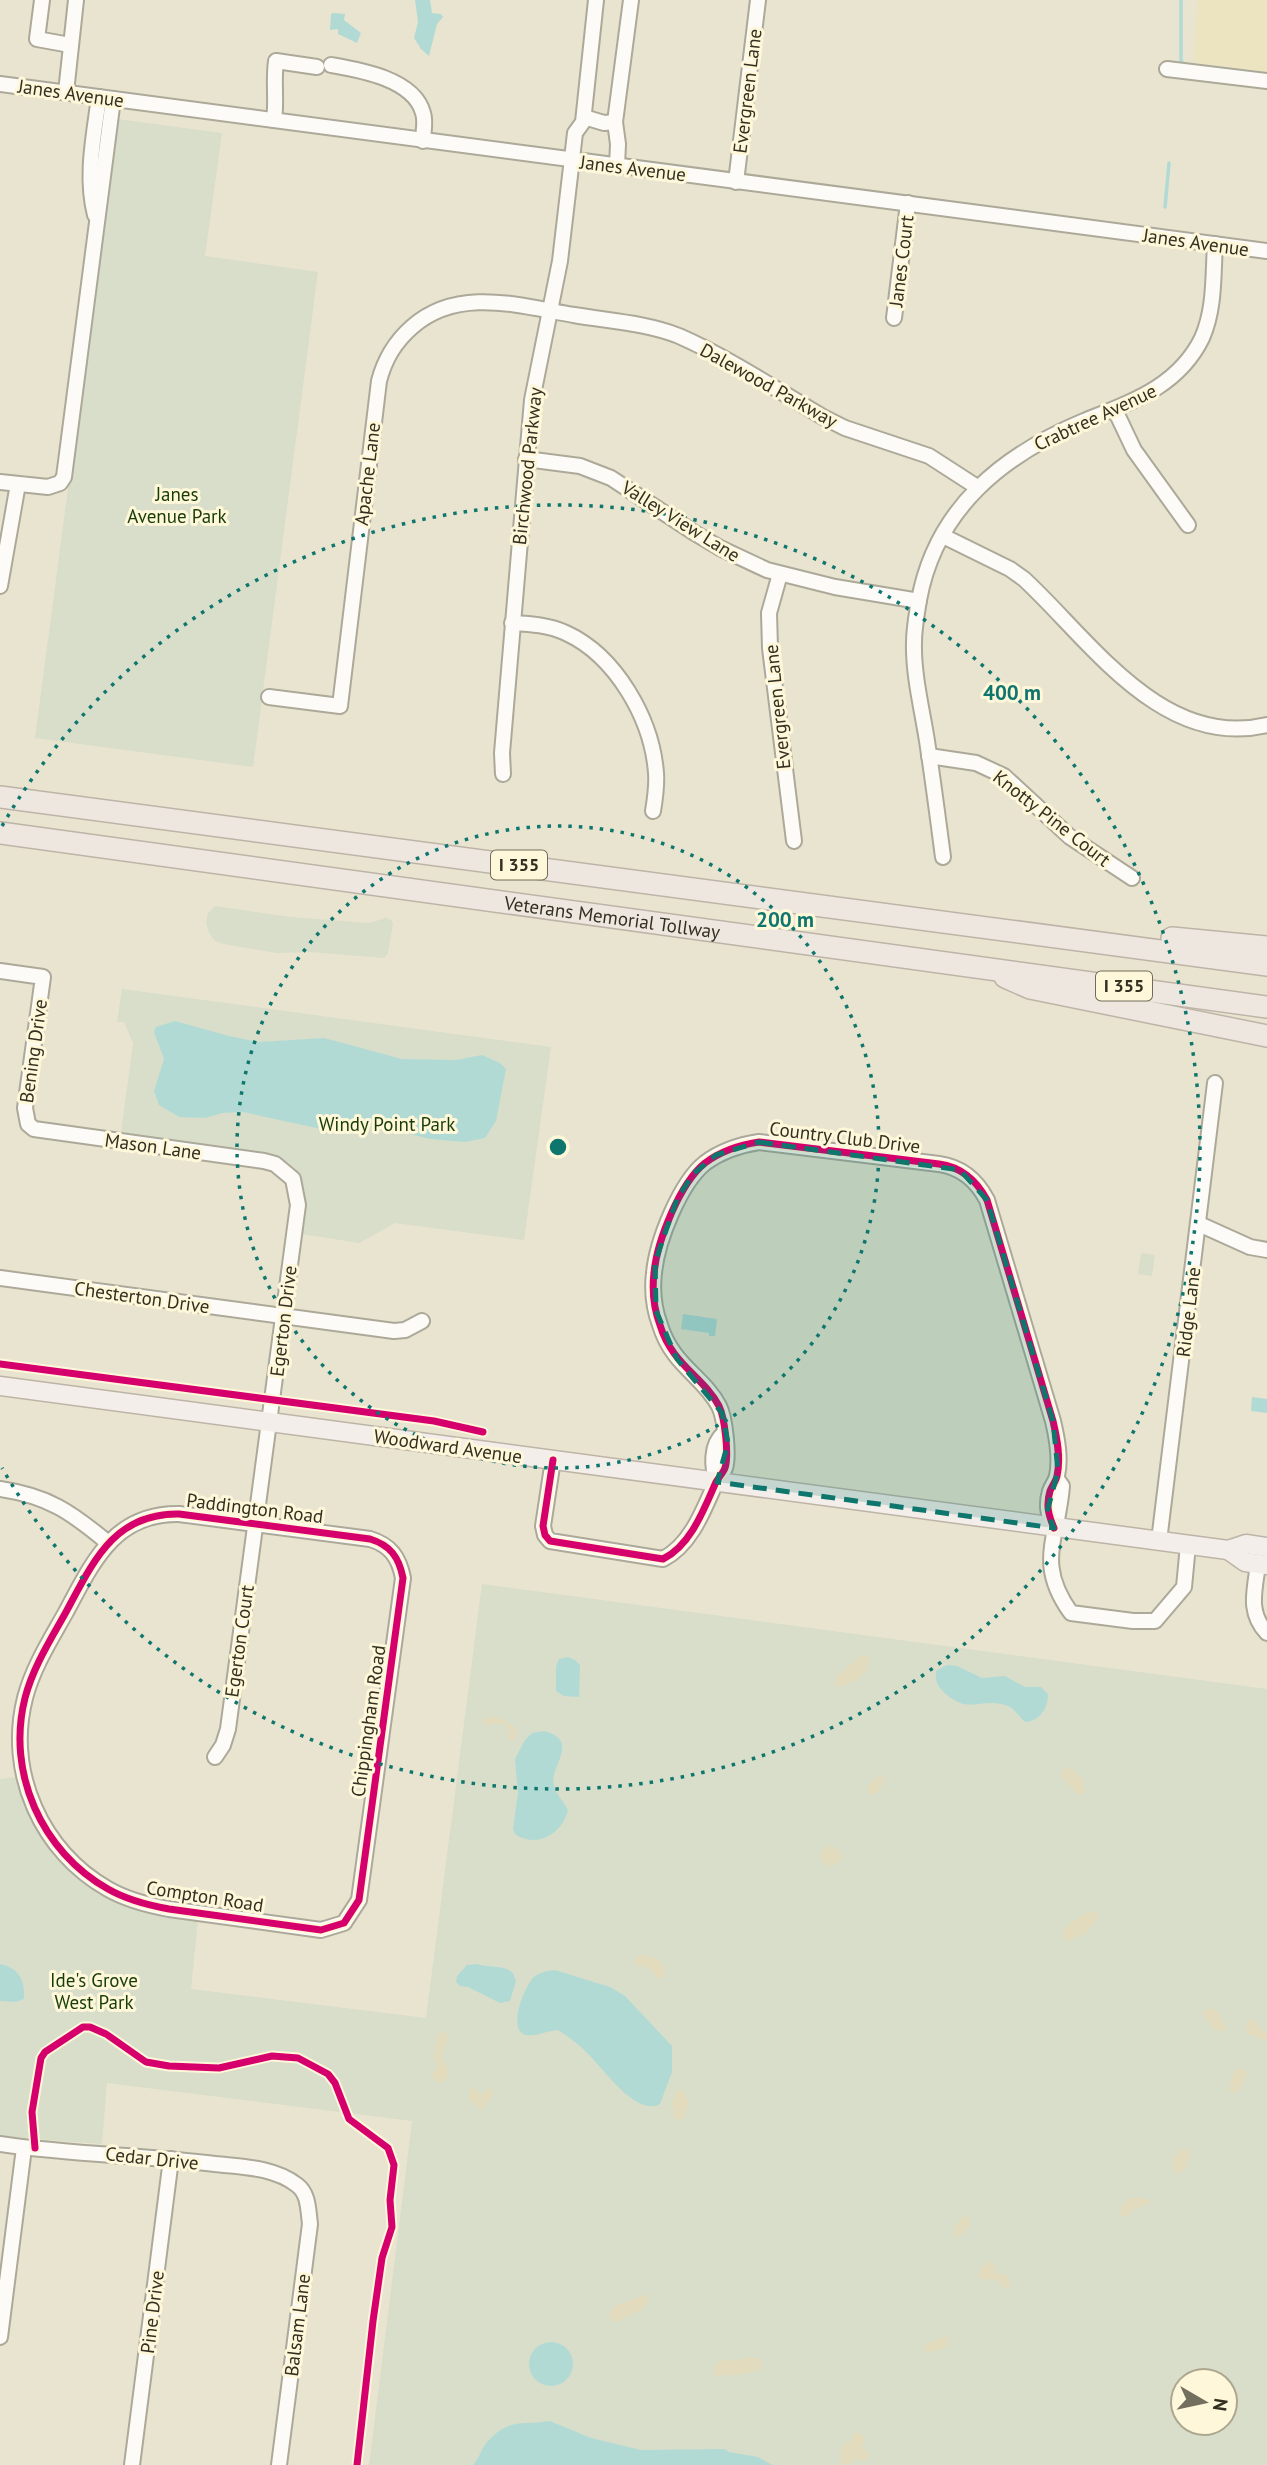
<svg xmlns="http://www.w3.org/2000/svg" width="1267" height="2465" font-family="'PT Sans',sans-serif">
<rect width="100%" height="100%" fill="#e9e4cf"/>
<!-- built -->
<polygon fill="#ece3c1" points="1198,0 1267,0 1267,72 1193,62"/>
<!-- green -->
<g fill="#d8dec9" fill-rule="evenodd">
<polygon points="117,119 222,133 205,256 318,272 253,767 35,738"/>
<polygon points="215,906 290,917 369,923 386,918 391,920 393,924 388,953 384,958 311,952 277,953 228,945 215,941 209,933 206,923 208,913"/>
<path d="M122,989L551,1047L524,1240L395,1223L359,1243L302,1234C306,1195 312,1168 268,1153L121,1133L133,1043L124,1022H117Z"/>
<polygon points="1141,1253 1155,1255 1152,1276 1138,1274"/>
<path d="M482,1584L1267,1689V2465H369L412,2121L107,2083L102,2144L0,2136V1779L18,1777C35,1839 72,1887 135,1908C155,1915 177,1917 198,1920L191,1989L426,2018ZM1183,2381H1225V2423H1183Z"/>
</g>
<!-- sand -->
<g fill="#e2dbbd">
<polygon points="862,1655 869,1656 866,1673 855,1681 838,1687 834,1684 836,1677"/>
<polygon points="495,1716 514,1726 517,1734 515,1740 511,1741 508,1739 509,1730 503,1723 485,1725 483,1721 485,1718"/>
<path d="M1066,1768C1076,1770 1085,1779 1085,1790L1082,1795L1077,1794L1061,1775L1063,1769Z"/>
<path d="M882,1774L885,1777C882,1787 880,1793 869,1795L868,1785Z"/>
<circle cx="831" cy="1856" r="10"/>
<polygon points="1088,1912 1097,1913 1098,1918 1087,1932 1068,1941 1062,1937 1064,1928"/>
<path d="M639,1956C650,1955 661,1958 665,1969L663,1979L657,1978L652,1970L635,1964V1960Z"/>
<polygon points="1210,2008 1218,2011 1227,2029 1225,2031 1214,2030 1202,2013"/>
<polygon points="1254,2019 1262,2031 1267,2034 1267,2041 1247,2034 1246,2025 1248,2021"/>
<path d="M445,2031L448,2038L441,2057C445,2068 453,2064 446,2081L440,2083L430,2076L437,2068L434,2057L438,2034Z"/>
<path d="M1237,2069H1246C1247,2079 1243,2088 1234,2093L1230,2091C1229,2082 1231,2076 1237,2069Z"/>
<polygon points="474,2088 481,2095 488,2088 492,2090 493,2095 482,2110 468,2099 470,2089"/>
<polygon points="681,2090 685,2093 689,2102 684,2118 678,2120 674,2117 672,2103 676,2091"/>
<path d="M1182,2149H1189L1190,2156L1184,2171L1177,2173L1173,2170C1171,2161 1174,2154 1182,2149Z"/>
<path d="M1128,2198H1141L1151,2200C1146,2208 1142,2205 1135,2209C1130,2212 1130,2216 1124,2217L1121,2215V2207Z"/>
<path d="M964,2216L969,2219L971,2224L962,2234L954,2237C953,2229 958,2221 964,2216Z"/>
<polygon points="989,2262 994,2263 996,2273 1005,2275 1011,2282 1010,2287 1003,2288 998,2280 980,2279 978,2275 980,2269"/>
<polygon points="646,2294 649,2299 644,2308 616,2322 610,2320 609,2313 613,2307"/>
<path d="M947,2336L949,2343C943,2349 932,2355 924,2350L925,2344Z"/>
<path d="M750,2357L762,2360L760,2370L744,2374L713,2376L717,2362C727,2358 735,2363 750,2357Z"/>
<polygon points="854,2433 860,2433 865,2438 862,2448 869,2453 869,2458 861,2462 855,2458 849,2465 843,2465 840,2459 842,2446 850,2441"/>
</g>
<!-- water -->
<g fill="#b2dad5">
<polygon points="415,0 430,0 432,13 441,14 443,17 437,24 429,56 421,49 414,38 418,22"/>
<polygon points="333,13 345,14 344,20 361,33 357,43 338,34 338,29 330,30 331,14"/>
<polygon points="175,1021 229,1036 259,1042 324,1038 402,1059 456,1060 482,1055 500,1063 506,1069 496,1121 485,1138 465,1142 430,1139 371,1124 321,1129 243,1112 222,1113 205,1118 179,1117 159,1105 154,1091 164,1059 154,1032 156,1027"/>
<polygon points="683,1314 717,1319 715,1336 709,1336 709,1333 681,1329"/>
<polygon points="1252,1397 1267,1399 1267,1413 1251,1411"/>
<polygon points="568,1657 575,1660 580,1665 579,1697 564,1696 556,1691 556,1667 559,1659"/>
<path d="M947,1665L957,1666L982,1678L1005,1676L1025,1687H1041L1048,1694C1048,1708 1040,1721 1025,1722C1018,1716 1014,1707 1005,1705C980,1698 970,1714 947,1695C938,1687 935,1683 936,1671Z"/>
<path d="M544,1731C582,1741 548,1767 554,1786C556,1794 564,1802 568,1810C562,1834 537,1849 515,1834L513,1829L518,1793L515,1759L525,1740L532,1733Z"/>
<path d="M0,1964C19,1968 25,1980 24,1999L16,2002L0,2001Z"/>
<path d="M476,1964C489,1968 503,1964 513,1973L516,1981L510,2001L500,2003L468,1987L460,1986L456,1982L457,1976L467,1965Z"/>
<path d="M555,1970L610,1987L625,1996L672,2046V2072L660,2104C636,2117 604,2069 588,2054C580,2045 569,2037 558,2030C548,2030 536,2037 526,2035C506,2031 525,1985 534,1977C540,1972 548,1971 555,1970Z"/>
<circle cx="551" cy="2364" r="22"/>
<path d="M550,2421L591,2438L641,2450L725,2449L729,2452L758,2457L772,2465H473C480,2458 481,2448 488,2441C510,2417 522,2426 550,2421Z"/>
</g>
<g fill="none" stroke-linecap="round" stroke-linejoin="round">
<!-- stream -->
<g stroke="#b2dad5" stroke-width="3.5">
<polyline points="1181,0 1181,60 1184,67"/>
<polyline points="1165,207 1169,163"/>
</g>
<defs>
<g id="minor">
<polyline points="42,0 37,39 70,45"/>
<path d="M331,65C360,70 414,79 423,113C426,122 423,132 423,141"/>
<polyline points="1167,69 1267,81"/>
<polyline points="0,84 1267,251"/>
<polyline points="66,92 76,0"/>
<polyline points="584,117 604,123 615,122"/>
<path d="M274,120C277,100 273,82 276,61L317,67"/>
<polyline points="617,166 618,144 615,122 631,0"/>
<polyline points="736,182 758,0"/>
<path d="M95,215C85,176 94,136 99,97"/>
<polyline points="894,318 908,203"/>
<polyline points="1115,410 1134,450 1188,525"/>
<polyline points="526,459 580,466 611,478 693,532 720,548 767,570 835,587 919,601"/>
<polyline points="0,482 48,487 60,483 64,477 113,99"/>
<path d="M943,536L1010,569L1024,579C1090,640 1162,750 1267,725"/>
<polyline points="780,574 769,613 770,648 794,841"/>
<polyline points="0,586 18,484"/>
<path d="M512,623C531,624 549,625 566,633C616,656 652,719 656,773C657,786 655,799 653,811"/>
<path d="M269,697L340,706L379,381C385,358 395,342 412,327C458,286 520,306 574,315C609,321 646,323 679,336C727,357 777,390 823,417L845,428L929,456L977,487"/>
<polyline points="929,756 976,763 1004,776 1070,837 1132,878"/>
<polyline points="503,774 502,753 532,400 560,261 575,133 583,122 596,0"/>
<path d="M943,857C938,819 933,780 927,741C922,709 913,674 914,642C914,628 917,613 919,600C936,508 1003,455 1084,421C1131,402 1178,387 1202,338C1215,309 1213,275 1215,244"/>
<polyline points="0,971 43,977 25,1108 28,1124 34,1129 264,1161 275,1164 293,1179 298,1205 228,1729 223,1745 215,1757"/>
<polyline points="1199,1224 1250,1247 1267,1250"/>
<polyline points="0,1278 394,1331 405,1330 422,1321"/>
<path d="M553,1460L543,1526L545,1535L550,1541L663,1559C691,1545 704,1509 716,1482C719,1477 723,1473 725,1468C729,1456 725,1418 719,1406C703,1376 672,1365 660,1325C654,1309 652,1290 654,1273C657,1241 680,1183 705,1163C721,1151 739,1145 759,1142L939,1164C961,1167 977,1181 987,1200L1053,1421C1057,1438 1061,1458 1057,1476C1056,1481 1052,1486 1050,1491C1046,1505 1048,1514 1054,1528"/>
<path d="M1057,1479L1062,1486C1058,1539 1035,1563 1071,1613L1133,1621H1155L1184,1587L1188,1545"/>
<path d="M717,1482C712,1467 710,1445 724,1433"/>
<path d="M0,1489C48,1496 71,1512 107,1542"/>
<path d="M179,1514L370,1539C390,1545 399,1557 403,1578L359,1900L344,1923L321,1930L169,1909C147,1905 127,1900 108,1889C42,1852 6,1773 25,1698C33,1667 51,1639 66,1612C93,1562 114,1513 179,1514Z"/>
<polyline points="1159,1541 1215,1083"/>
<path d="M1258,1564C1255,1590 1247,1612 1267,1633"/>
<path d="M0,2144C71,2155 143,2155 215,2164C242,2167 274,2167 297,2185C309,2194 308,2210 310,2224L279,2465"/>
<polyline points="0,2337 24,2148"/>
<polyline points="132,2465 171,2159"/>
</g>
<g id="major">
<polyline points="0,1386 1228,1550 1246,1544 1267,1547"/>
<polyline points="1228,1550 1245,1562 1267,1565"/>
</g>
<g id="highway">
<polyline points="0,797 1267,965"/>
<path id="s1" d="M0,833L1267,1007"/>
<polyline points="1172,938 1267,947"/>
<polyline points="1005,977 1030,988 1267,1036"/>
</g>
</defs>
<!-- minor casing -->
<use href="#minor" stroke="#aca999" stroke-width="18"/>
<!-- major casing -->
<use href="#major" stroke="#bdb4a7" stroke-width="21"/>
<!-- highway casing -->
<use href="#highway" stroke="#bdb4a7" stroke-width="24"/>
<!-- minor -->
<use href="#minor" stroke="#fcfbf8" stroke-width="14"/>
<!-- major -->
<use href="#major" stroke="#f3eee9" stroke-width="18"/>
<!-- highway -->
<use href="#highway" stroke="#ede7e0" stroke-width="21"/>
<defs>
<g id="cycleway">
<polyline points="0,1364 434,1421 483,1432"/>
<path d="M553,1460L543,1526L545,1535L550,1541L663,1559C691,1545 704,1509 716,1482C719,1477 723,1473 725,1468C729,1456 725,1418 719,1406C703,1376 672,1365 660,1325C654,1309 652,1290 654,1273C657,1241 680,1183 705,1163C721,1151 739,1145 759,1142L939,1164C961,1167 977,1181 987,1200L1053,1421C1057,1438 1061,1458 1057,1476C1056,1481 1052,1486 1050,1491C1046,1505 1048,1514 1054,1528"/>
<path d="M179,1514L370,1539C390,1545 399,1557 403,1578L359,1900L344,1923L321,1930L169,1909C147,1905 127,1900 108,1889C42,1852 6,1773 25,1698C33,1667 51,1639 66,1612C93,1562 114,1513 179,1514Z"/>
<polyline points="35,2148 32,2112 41,2058 45,2052 83,2027 90,2027 106,2034 146,2062 169,2066 219,2068 272,2056 298,2058 328,2074 335,2083 349,2119 388,2148 394,2165 390,2200 392,2227 382,2258 373,2321 357,2465"/>
</g>
</defs>
<!-- cycleway casing -->
<use href="#cycleway" stroke="#fff7d9" stroke-width="11"/>
<!-- cycleway -->
<use href="#cycleway" stroke="#d6006c" stroke-width="7"/>
</g>
<!-- marked area -->
<path fill="#0f766e" fill-opacity="0.2" stroke="#0f766e" stroke-width="5" stroke-dasharray="14 9" stroke-linejoin="round" d="M759,1142L960,1170L987,1200L1053,1421L1058,1471L1047,1512L1054,1528L717,1482L728,1443L722,1413L677,1359L656,1311L655,1262L677,1199L693,1174L716,1155Z"/>
<!-- distance rings -->
<g fill="none" stroke="#0f766e" stroke-width="3.5" stroke-dasharray="3.5 7">
<circle cx="558" cy="1147" r="321"/>
<path d="M2 826A642 642 0 1 1 2 1468"/>
</g>
<g text-anchor="middle" stroke-width="6" stroke-linejoin="round" paint-order="stroke">
<!-- shield labels -->
<g fill="#fff7d9" stroke="#706c58" stroke-width="2">
<rect x="491" y="850.5" width="56" height="29" rx="5"/>
<rect x="1096" y="971.5" width="56" height="29" rx="5"/>
</g>
<g font-size="18" font-weight="bold" fill="#333021">
<text x="519" y="871">I 355</text>
<text x="1124" y="992">I 355</text>
</g>
<!-- street labels -->
<g font-size="19" fill="#333021" stroke="#fff7d9">
<text transform="translate(747 91) rotate(-83)" y="7">Evergreen Lane</text>
<text transform="translate(71 93) rotate(8)" y="7">Janes Avenue</text>
<text transform="translate(633 168) rotate(7)" y="7">Janes Avenue</text>
<text transform="translate(1196 242) rotate(8)" y="7">Janes Avenue</text>
<text transform="translate(901 261) rotate(-83)" y="7">Janes Court</text>
<text transform="translate(769 385) rotate(29)" y="7">Dalewood Parkway</text>
<text transform="translate(1095 417) rotate(-25)" y="7">Crabtree Avenue</text>
<text transform="translate(527 466) rotate(-84)" y="7">Birchwood Parkway</text>
<text transform="translate(367 474) rotate(-83)" y="7">Apache Lane</text>
<text transform="translate(681 521) rotate(32)" y="7">Valley View Lane</text>
<text transform="translate(777 707) rotate(-96)" y="7">Evergreen Lane</text>
<text transform="translate(1052 818) rotate(38)" y="7">Knotty Pine Court</text>
<text dy="7" stroke="none"><textPath href="#s1" startOffset="618">Veterans Memorial Tollway</textPath></text>
<text transform="translate(33 1051) rotate(-82)" y="7">Bening Drive</text>
<text transform="translate(845 1137) rotate(7)" y="7">Country Club Drive</text>
<text transform="translate(153 1146) rotate(8)" y="7">Mason Lane</text>
<text transform="translate(142 1297) rotate(8)" y="7">Chesterton Drive</text>
<text transform="translate(1188 1312) rotate(-83)" y="7">Ridge Lane</text>
<text transform="translate(283 1321) rotate(-83)" y="7">Egerton Drive</text>
<text transform="translate(448 1446) rotate(8)" y="7">Woodward Avenue</text>
<text transform="translate(255 1508) rotate(7)" y="7">Paddington Road</text>
<text transform="translate(239 1641) rotate(-82)" y="7">Egerton Court</text>
<text transform="translate(368 1721) rotate(-82)" y="7">Chippingham Road</text>
<text transform="translate(205 1896) rotate(9)" y="7">Compton Road</text>
<text transform="translate(152 2158) rotate(6)" y="7">Cedar Drive</text>
<text transform="translate(152 2312) rotate(-83)" y="7">Pine Drive</text>
<text transform="translate(297 2325) rotate(-83)" y="7">Balsam Lane</text>
</g>
<!-- park labels -->
<g font-size="19" fill="#173c06" stroke="#fff7d9">
<text x="177" y="501">Janes<tspan x="177" dy="22">Avenue Park</tspan></text>
<text x="387" y="1131">Windy Point Park</text>
<text x="94" y="1987">Ide's Grove<tspan x="94" dy="22">West Park</tspan></text>
</g>
</g>
<circle cx="558" cy="1147" r="10" fill="#0f766e" stroke="#fff7d9" stroke-width="3.5"/>
<g font-size="21" text-anchor="middle" font-weight="bold" fill="#0f766e" stroke="#fff7d9" stroke-width="6" stroke-linejoin="round" paint-order="stroke">
<text x="1012" y="700">400 m</text>
<text x="785" y="927">200 m</text>
</g>
<!-- north arrow -->
<g transform="translate(1204 2402) rotate(99)"><circle r="33" fill="#fff7d9" stroke="#ada78f" stroke-width="2"/>
<path d="M0-5L12 26L0 18L-12 26Z" fill="#736f5e"/>
<text y="-10" font-size="19" font-weight="bold" text-anchor="middle" fill="#333021">N</text>
</g>
</svg>
